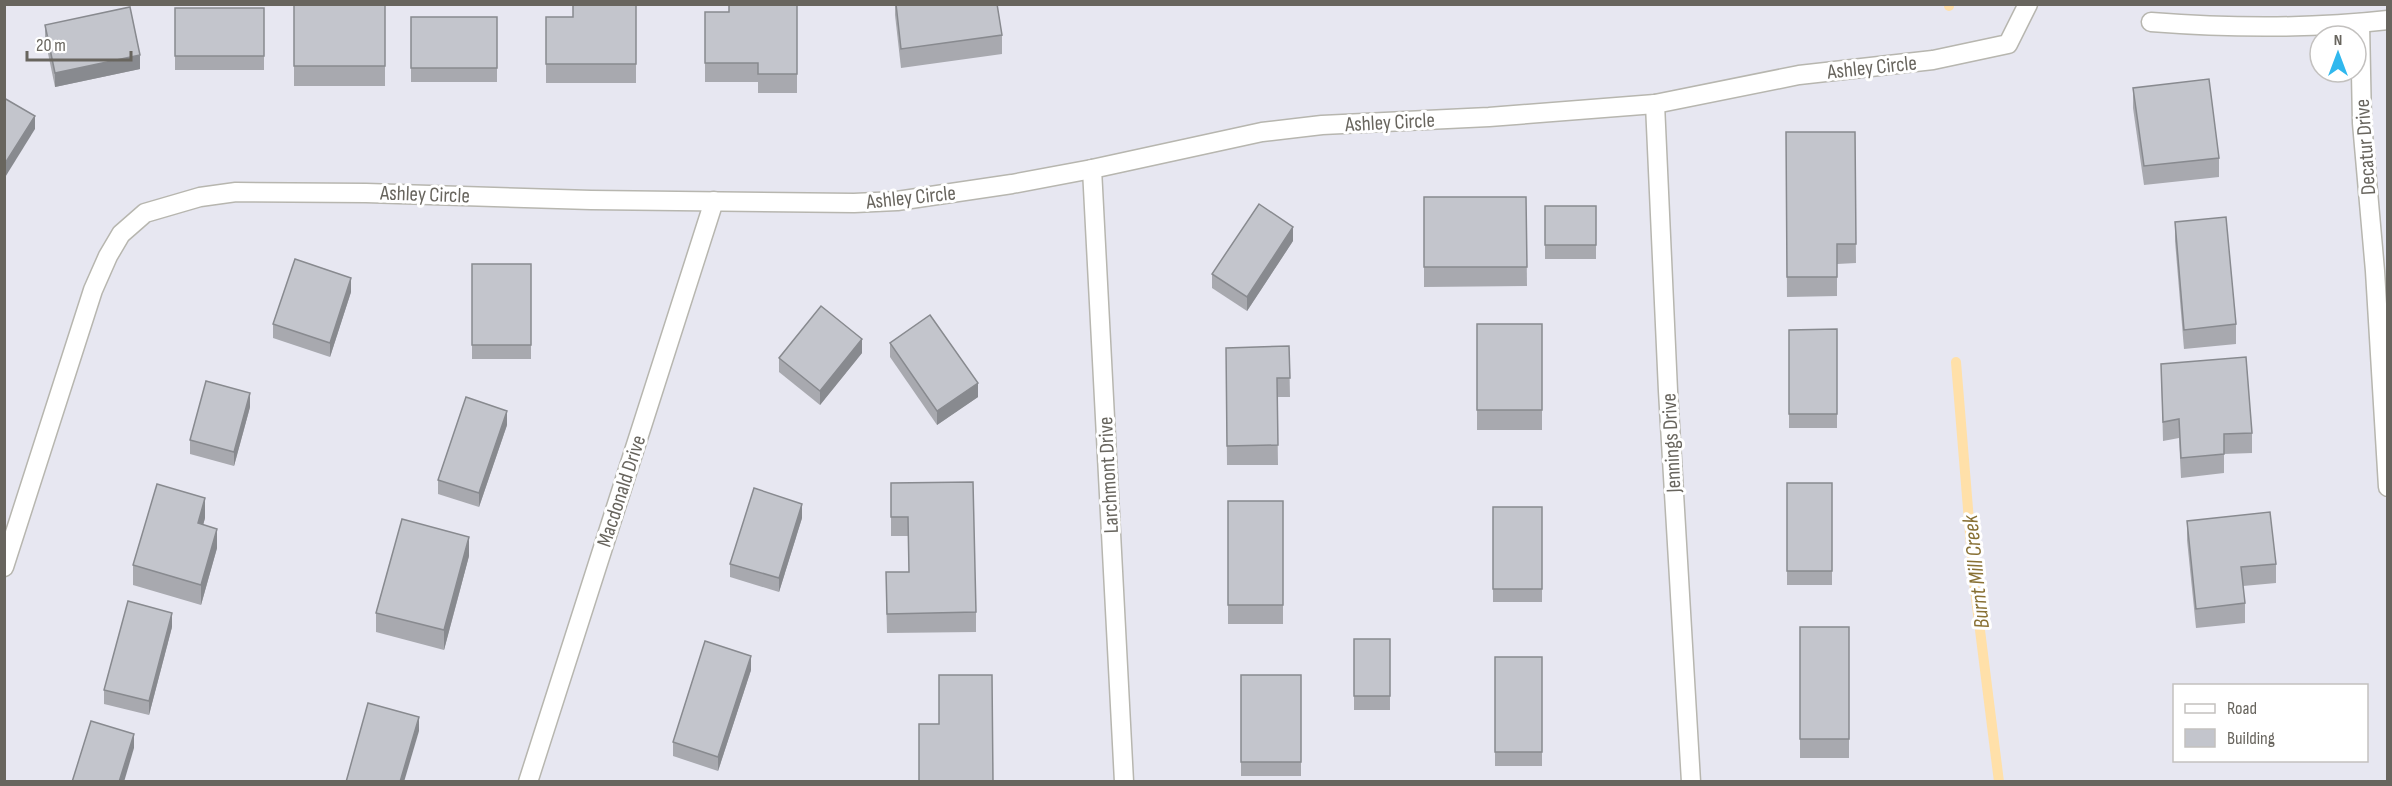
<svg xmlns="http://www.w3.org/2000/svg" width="2392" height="786" font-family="'Sofia Sans Condensed',sans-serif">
<rect width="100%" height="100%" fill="#e7e7f1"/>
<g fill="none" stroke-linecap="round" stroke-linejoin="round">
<!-- stream -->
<g stroke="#ffe0a9" stroke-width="10">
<polyline points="1949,6 1949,4"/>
<polyline points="1956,362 1974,582 1999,782"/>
</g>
<defs>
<g id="street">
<path d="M2151,22C2229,28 2309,29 2388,20"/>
<polyline points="2360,23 2362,123 2375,271 2388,487"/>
<polyline points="1655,104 1668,391 1691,782"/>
<polyline points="1092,169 1124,782"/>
<polyline points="4,567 93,290 108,256 121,234 145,213 200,197 236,192 366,193 591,200 854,203 897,201 1012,184 1092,169 1262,132 1322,125 1489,117 1655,104 1799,75 1933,60 2008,44 2028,4"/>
<polyline points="528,782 714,201"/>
</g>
</defs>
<!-- street casing -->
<use href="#street" stroke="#b7b6af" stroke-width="21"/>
<!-- street -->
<use href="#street" stroke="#fff" stroke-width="18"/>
</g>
<!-- wall -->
<g fill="#a8a9af">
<rect x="294" y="4" width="91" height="82"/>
<polygon points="636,4 636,83 546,83 546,17 573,17"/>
<polygon points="797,4 797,93 758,93 758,82 705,82 705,12 729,12"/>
<polygon points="895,4 997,4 1002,35 1002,54 901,68 895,15"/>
<rect x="175" y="8" width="89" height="62"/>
<rect x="411" y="17" width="86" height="65"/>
<polygon points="45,25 140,69 55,87 45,39"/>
<polygon points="2133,88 2219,158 2219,177 2144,185 2133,108"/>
<polygon points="1786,132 1855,132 1856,263 1837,264 1837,296 1787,297"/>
<polygon points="1424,197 1526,197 1527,286 1424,287"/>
<rect x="1545" y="206" width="51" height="53"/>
<polygon points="2175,222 2236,324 2236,344 2184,349 2175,241"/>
<polygon points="1293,241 1247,311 1212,288 1212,274"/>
<rect x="472" y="264" width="59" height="95"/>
<polygon points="351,292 330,357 273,338 273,324"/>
<rect x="1477" y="324" width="65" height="106"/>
<polygon points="1837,329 1837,428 1789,428 1789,330"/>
<polygon points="890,343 978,397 937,425 890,357"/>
<polygon points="1289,346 1290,397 1277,397 1278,465 1227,465 1226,348"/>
<polygon points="862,353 820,405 779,372 779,358"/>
<polygon points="2161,364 2252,433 2252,453 2224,454 2224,473 2181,478 2179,438 2163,441"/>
<polygon points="250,407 234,466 190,454 190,440"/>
<polygon points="507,425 479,507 438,494 438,480"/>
<polygon points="891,483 976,612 976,632 887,633 886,592 909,572 908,536 891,536"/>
<rect x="1787" y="483" width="45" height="102"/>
<rect x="1228" y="501" width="55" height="123"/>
<rect x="1493" y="507" width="49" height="95"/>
<polygon points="205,518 203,525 217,548 201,605 133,585 133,565"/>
<polygon points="802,518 779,592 730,577 730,564"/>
<polygon points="2187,521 2276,564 2276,583 2243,586 2245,603 2245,623 2196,628 2187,540"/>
<polygon points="469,556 444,650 376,632 376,613"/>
<polygon points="172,627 149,715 104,704 104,690"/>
<rect x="1800" y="627" width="49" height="131"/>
<rect x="1354" y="639" width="36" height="71"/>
<rect x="1495" y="657" width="47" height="109"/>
<polygon points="751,670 718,771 673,756 673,742"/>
<rect x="1241" y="675" width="60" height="101"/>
</g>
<!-- shaded-wall -->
<g fill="#888a8f">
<polygon points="140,55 140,69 55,87 55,73"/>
<polygon points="35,116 35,129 4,179 4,165"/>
<polygon points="1293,227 1293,241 1247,311 1247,297"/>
<polygon points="351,278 351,292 330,357 330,343"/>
<polygon points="862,339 862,353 820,405 820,391"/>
<polygon points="978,383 978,397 937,425 937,411"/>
<polygon points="250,393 250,407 234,466 234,452"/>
<polygon points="507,411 507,425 479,507 479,493"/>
<polygon points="205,498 205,518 198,543 198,523"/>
<polygon points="802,504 802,518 779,592 779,578"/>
<polygon points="217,529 217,548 201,605 201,585"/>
<polygon points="469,537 469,556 444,650 444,630"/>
<polygon points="172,613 172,627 149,715 149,701"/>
<polygon points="751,656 751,670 718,771 718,757"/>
<polygon points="419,717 419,731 404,782 400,782"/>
<polygon points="134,734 134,748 124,782 119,782"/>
</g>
<!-- building -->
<g fill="#c3c5cc" stroke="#888a8f" stroke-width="1.5">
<rect x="294" y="4" width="91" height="62"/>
<polygon points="573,4 636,4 636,64 546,64 546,17 573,17"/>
<polygon points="729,4 797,4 797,74 758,74 758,63 705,63 705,12 729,12"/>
<polygon points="896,4 997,4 1002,35 901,49"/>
<polygon points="130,7 140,55 55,73 45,25"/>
<rect x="175" y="8" width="89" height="48"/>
<rect x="411" y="17" width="86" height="51"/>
<polygon points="2209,79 2219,158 2144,166 2133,88"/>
<polygon points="4,98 35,116 4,165"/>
<polygon points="1786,132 1855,132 1856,244 1837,244 1837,277 1787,277"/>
<polygon points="1424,197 1526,197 1527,267 1424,267"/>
<polygon points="1259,204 1293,227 1247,297 1212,274"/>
<rect x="1545" y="206" width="51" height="39"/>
<polygon points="2226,217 2236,324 2184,330 2175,222"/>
<polygon points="295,259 351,278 330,343 273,324"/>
<rect x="472" y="264" width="59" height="81"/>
<polygon points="821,306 862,339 820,391 779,358"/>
<polygon points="930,315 978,383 937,411 890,343"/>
<rect x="1477" y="324" width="65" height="86"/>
<polygon points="1837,329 1837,414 1789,414 1789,330"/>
<polygon points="1289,346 1290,378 1277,378 1278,445 1227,446 1226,348"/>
<polygon points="2246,357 2252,433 2224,434 2224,454 2181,458 2179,419 2163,422 2161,364"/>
<polygon points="206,381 250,393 234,452 190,440"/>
<polygon points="466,397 507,411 479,493 438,480"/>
<polygon points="973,482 976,612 887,614 886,572 909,572 908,517 891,517 891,483"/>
<rect x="1787" y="483" width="45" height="88"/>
<polygon points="157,484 205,498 198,523 217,529 201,585 133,565"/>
<polygon points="754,488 802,504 779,578 730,564"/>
<rect x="1228" y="501" width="55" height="104"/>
<rect x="1493" y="507" width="49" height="82"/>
<polygon points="2270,512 2276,564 2241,567 2245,603 2196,609 2187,521"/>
<polygon points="402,519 469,537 444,630 376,613"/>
<polygon points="128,601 172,613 149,701 104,690"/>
<rect x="1800" y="627" width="49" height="112"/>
<rect x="1354" y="639" width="36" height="57"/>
<polygon points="705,641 751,656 718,757 673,742"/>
<rect x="1495" y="657" width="47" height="95"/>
<polygon points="939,675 992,675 993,782 919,782 919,724 939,724"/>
<rect x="1241" y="675" width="60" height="87"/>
<polygon points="368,703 419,717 400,782 346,782"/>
<polygon points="91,721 134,734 119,782 72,782"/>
</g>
<g text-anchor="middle" stroke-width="6" stroke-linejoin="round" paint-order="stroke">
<!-- street labels -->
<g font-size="21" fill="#68655e" stroke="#fff">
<text transform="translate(1872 67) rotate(-6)" y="7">Ashley Circle</text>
<text transform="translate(1390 122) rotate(-3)" y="7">Ashley Circle</text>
<text transform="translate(2365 147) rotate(-94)" y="7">Decatur Drive</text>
<text transform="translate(425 194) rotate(2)" y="7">Ashley Circle</text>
<text transform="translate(911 197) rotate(-6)" y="7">Ashley Circle</text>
<text transform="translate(1671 443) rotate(-93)" y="7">Jennings Drive</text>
<text transform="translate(1108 475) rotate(-93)" y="7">Larchmont Drive</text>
<text transform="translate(621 491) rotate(-72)" y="7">Macdonald Drive</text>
</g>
<!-- water labels -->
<g font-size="22" font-style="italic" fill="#887033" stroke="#fff">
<text transform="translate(1975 572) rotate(-96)" y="8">Burnt Mill Creek</text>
</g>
</g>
<!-- border -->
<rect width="2392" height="786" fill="none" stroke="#68655e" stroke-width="12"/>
<!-- legend -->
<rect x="2173" y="684" width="195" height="78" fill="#ffffff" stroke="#c3c1bf" stroke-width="1.5"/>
<rect x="2185" y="704" width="30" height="9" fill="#ffffff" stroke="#c3c1bf" stroke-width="1.5"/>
<text x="2227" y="714" font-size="18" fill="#68655e">Road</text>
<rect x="2185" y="729" width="30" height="18" fill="#c3c5cc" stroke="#c3c1bf" stroke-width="1.5"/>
<text x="2227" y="744" font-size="18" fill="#68655e">Building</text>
<!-- north arrow -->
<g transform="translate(2338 54)"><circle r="28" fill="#ffffff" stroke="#c3c1bf" stroke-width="1.5"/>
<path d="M0-4.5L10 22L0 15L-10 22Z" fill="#30b8ee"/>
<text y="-9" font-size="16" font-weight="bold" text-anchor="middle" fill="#68655e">N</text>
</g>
<!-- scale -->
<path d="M27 51v9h104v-9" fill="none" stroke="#68655e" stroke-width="3"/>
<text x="36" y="51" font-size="18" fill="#68655e" stroke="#ffffff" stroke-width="4.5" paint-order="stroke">20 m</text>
</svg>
